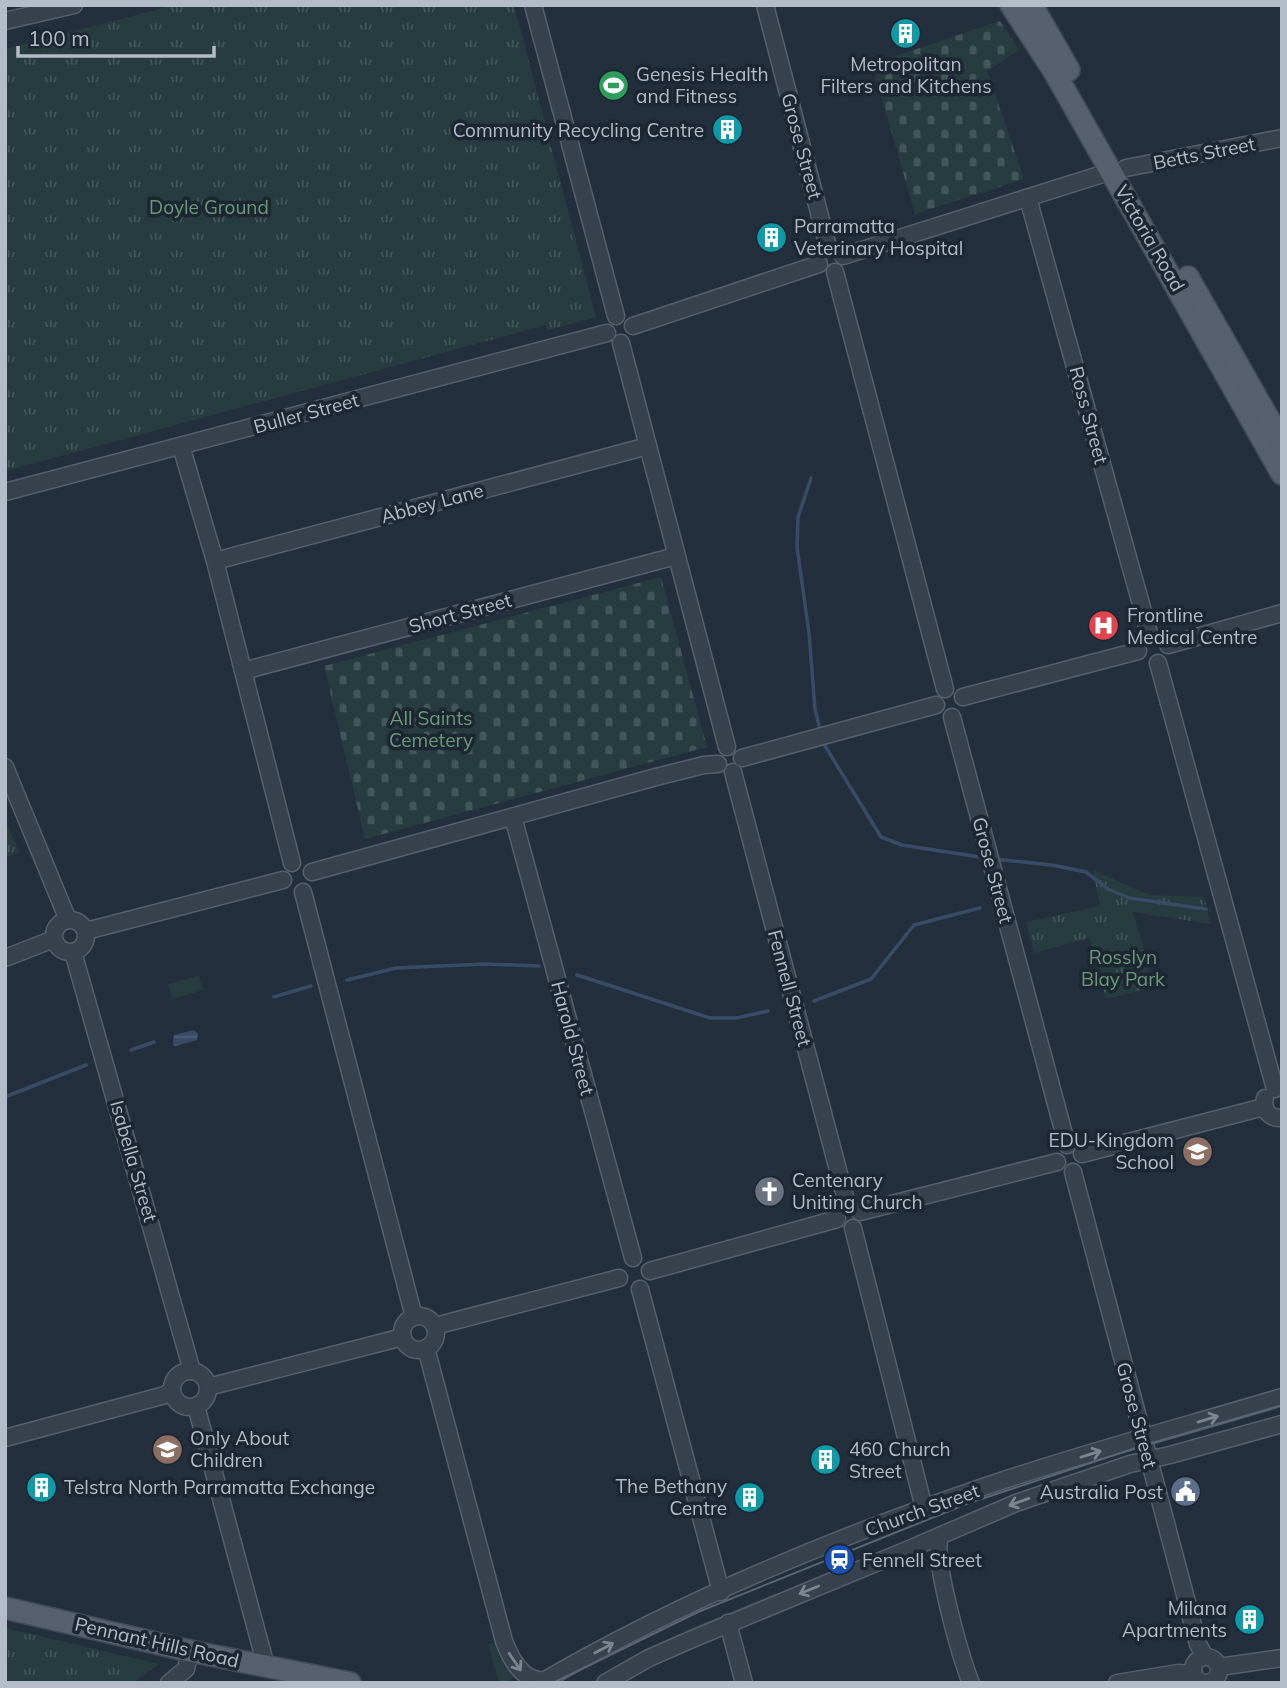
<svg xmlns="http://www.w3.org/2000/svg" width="1287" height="1688" font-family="Mulish,sans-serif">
<defs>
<pattern id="cemetery-stones" width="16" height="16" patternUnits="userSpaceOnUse" patternTransform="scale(1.75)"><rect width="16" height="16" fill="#263c3f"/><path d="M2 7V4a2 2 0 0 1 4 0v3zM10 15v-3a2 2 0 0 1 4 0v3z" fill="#435659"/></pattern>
<pattern id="park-tufts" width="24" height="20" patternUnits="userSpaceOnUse" patternTransform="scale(1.75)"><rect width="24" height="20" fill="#263c3f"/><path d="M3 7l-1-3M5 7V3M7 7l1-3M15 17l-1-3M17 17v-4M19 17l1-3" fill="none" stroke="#435659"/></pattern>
<pattern id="water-rules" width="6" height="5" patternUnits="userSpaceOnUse" patternTransform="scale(1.75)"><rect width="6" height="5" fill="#394c67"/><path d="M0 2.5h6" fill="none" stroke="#53647b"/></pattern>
</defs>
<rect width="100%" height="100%" fill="#242f3e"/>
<!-- grass -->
<g fill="#263c3f">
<polygon points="199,976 203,990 172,999 168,984"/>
<polygon points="776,1593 778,1599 721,1621 679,1633"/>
<polygon points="498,1642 518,1675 506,1683 499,1683 488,1644"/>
</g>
<!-- cemetery -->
<g fill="url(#cemetery-stones)">
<polygon points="1000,21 1019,50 987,71 1024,179 915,214 872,64"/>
<polygon points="661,577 707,747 365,839 324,666"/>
</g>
<!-- park -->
<g fill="url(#park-tufts)">
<polygon points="175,5 514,5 596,317 548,330 546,325 5,471 5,49"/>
<polygon points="5,820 19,852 5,858"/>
<polygon points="1093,870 1149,895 1204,897 1211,924 1133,912 1154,987 1106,999 1089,938 1034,953 1026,922 1100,906"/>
<polygon points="5,1628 159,1664 133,1683 5,1683"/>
</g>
<!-- water -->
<polygon fill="url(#water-rules)" points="194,1030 198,1034 197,1040 175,1046 173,1044 174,1035"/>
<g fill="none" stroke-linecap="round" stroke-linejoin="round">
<!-- stream -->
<g stroke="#394c67" stroke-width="3.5">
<polyline points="811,478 798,517 797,547 809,633 815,709 820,730"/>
<polyline points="822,741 881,837 902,845 986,858"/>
<polyline points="994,859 1052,865 1086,872 1108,889 1129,898 1206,909"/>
<polyline points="577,975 710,1018 736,1018 768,1011"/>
<polyline points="347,980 396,968 486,964 539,966"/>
<polyline points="274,997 311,986"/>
<polyline points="814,1001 871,979 914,925 980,908"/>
<polyline points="131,1050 154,1042"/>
<polyline points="5,1097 86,1065"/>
</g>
<defs>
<g id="minor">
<polyline points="533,5 616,316"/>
<polyline points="765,5 828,247"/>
<polyline points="5,21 74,5"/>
<polyline points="1126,168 1282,138"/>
<polyline points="1028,198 1149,633"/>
<polyline points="843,256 1112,171"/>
<polyline points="835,272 945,689"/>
<polyline points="633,326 819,264"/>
<polyline points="621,343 727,747"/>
<polyline points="181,446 215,561 292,863"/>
<polyline points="5,492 607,333"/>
<polyline points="215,561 648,446"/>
<polyline points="1168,645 1282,613"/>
<polyline points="1158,663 1275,1089"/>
<polyline points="243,671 676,556"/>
<polyline points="963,697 1138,651"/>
<polyline points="952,717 1067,1145"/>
<polyline points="742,758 936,705"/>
<polyline points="5,767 68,920"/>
<polyline points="733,772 847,1204"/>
<polyline points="513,817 633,1258"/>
<polyline points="312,872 656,777 704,765 718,764"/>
<polyline points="303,892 414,1317"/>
<circle cx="70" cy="936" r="16"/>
<polyline points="86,931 283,880"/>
<polyline points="73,952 192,1371"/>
<polyline points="5,958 54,939"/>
<path d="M1265,1098C1262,1110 1270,1119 1282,1118"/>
<polyline points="1082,1154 1264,1107"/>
<polyline points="1073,1172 1198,1644 1205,1657"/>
<polyline points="860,1212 1057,1162"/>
<polyline points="853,1228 924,1508"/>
<polyline points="650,1271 837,1219"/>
<polyline points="640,1289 721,1592"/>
<circle cx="419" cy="1333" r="17"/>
<polyline points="435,1326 619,1278"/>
<path d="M426,1348L504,1641C511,1659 521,1680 544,1681"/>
<circle cx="190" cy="1389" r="18"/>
<polyline points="208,1387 403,1337"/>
<polyline points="196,1406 266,1666"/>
<polyline points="5,1438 165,1395 172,1390"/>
<path d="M940,1536C932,1558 961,1658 971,1683"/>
<polyline points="728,1623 744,1683"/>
<circle cx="1206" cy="1670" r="13"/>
<polyline points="1219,1667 1282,1658"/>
<polyline points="169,1683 186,1669 190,1651"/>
<path d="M540,1683C680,1601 838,1536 992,1484C1087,1452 1185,1426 1282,1397"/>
<polyline points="605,1683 649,1658 690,1640 907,1550 1016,1503 1130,1464 1170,1455 1282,1424"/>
<polyline points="1117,1683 1178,1673 1194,1674"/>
</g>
<g id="major">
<polyline points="1011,5 1055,73 1282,474"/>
<polyline points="1032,5 1069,70"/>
<polyline points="1188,277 1282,442"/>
<polyline points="5,1608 190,1651 350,1683"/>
</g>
</defs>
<!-- minor casing -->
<use href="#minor" stroke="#565f6c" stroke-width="19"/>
<!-- major casing -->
<use href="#major" stroke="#414a57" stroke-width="24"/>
<!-- minor -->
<use href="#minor" stroke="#38414e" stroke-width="16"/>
<!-- major -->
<use href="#major" stroke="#56606e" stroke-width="21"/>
<!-- tram -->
<polyline stroke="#5a6575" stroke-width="2" points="553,1683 698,1612 969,1503 1145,1445 1282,1405"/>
</g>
<!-- one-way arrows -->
<defs><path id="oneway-shaft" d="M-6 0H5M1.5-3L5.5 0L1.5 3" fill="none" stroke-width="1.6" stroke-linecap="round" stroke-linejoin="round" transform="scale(1.75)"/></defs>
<g stroke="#7c8592">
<use href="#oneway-shaft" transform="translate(1208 1419) rotate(-17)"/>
<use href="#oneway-shaft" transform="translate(1091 1454) rotate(-17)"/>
<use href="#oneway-shaft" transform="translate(1019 1502) rotate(160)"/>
<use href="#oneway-shaft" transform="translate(809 1590) rotate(158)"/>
<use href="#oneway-shaft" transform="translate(604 1648) rotate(-28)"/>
<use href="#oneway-shaft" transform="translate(515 1662) rotate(56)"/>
</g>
<!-- icons -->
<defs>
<symbol id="building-disc" viewBox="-11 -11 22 22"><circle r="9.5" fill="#0f9aa8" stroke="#1d2633"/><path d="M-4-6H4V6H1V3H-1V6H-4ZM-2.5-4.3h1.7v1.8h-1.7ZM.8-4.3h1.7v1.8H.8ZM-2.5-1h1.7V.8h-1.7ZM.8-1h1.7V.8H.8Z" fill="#fff"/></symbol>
<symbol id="stadium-disc" viewBox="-11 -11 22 22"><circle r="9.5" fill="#2e9e5b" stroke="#1d2633"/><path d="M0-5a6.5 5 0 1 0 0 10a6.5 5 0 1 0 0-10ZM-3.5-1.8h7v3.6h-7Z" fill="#fff"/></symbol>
<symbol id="hospital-disc" viewBox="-11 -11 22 22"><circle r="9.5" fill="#e0444e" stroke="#1d2633"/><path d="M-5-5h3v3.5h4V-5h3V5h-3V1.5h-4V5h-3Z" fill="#fff"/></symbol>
<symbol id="school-disc" viewBox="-11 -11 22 22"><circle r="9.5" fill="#8d6e63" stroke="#1d2633"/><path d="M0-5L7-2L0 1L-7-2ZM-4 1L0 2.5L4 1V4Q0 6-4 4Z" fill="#fff"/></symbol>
<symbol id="church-disc" viewBox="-11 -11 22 22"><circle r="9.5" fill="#6b7280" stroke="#1d2633"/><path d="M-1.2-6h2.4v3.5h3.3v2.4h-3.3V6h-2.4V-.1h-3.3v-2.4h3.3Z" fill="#fff"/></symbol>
<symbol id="civic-disc" viewBox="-11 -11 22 22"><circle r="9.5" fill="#5c6f8a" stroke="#1d2633"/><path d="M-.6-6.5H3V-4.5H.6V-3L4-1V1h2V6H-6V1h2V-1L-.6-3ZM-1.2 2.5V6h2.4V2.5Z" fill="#fff"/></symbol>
<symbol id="station-disc" viewBox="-11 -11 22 22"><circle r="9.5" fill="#1a4fb4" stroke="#1d2633"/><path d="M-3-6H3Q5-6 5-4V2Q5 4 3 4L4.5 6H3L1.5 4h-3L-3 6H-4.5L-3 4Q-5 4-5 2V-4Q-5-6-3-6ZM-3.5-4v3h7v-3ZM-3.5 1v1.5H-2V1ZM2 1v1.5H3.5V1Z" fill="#fff"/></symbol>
</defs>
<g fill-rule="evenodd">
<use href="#building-disc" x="888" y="16" width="35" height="35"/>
<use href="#stadium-disc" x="596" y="68" width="35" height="35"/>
<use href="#building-disc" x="710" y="112" width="35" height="35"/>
<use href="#building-disc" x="754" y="220" width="35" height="35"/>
<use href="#hospital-disc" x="1086" y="608" width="35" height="35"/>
<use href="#school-disc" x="1180" y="1134" width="35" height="35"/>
<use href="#church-disc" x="752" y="1174" width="35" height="35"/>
<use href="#school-disc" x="150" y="1432" width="35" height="35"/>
<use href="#building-disc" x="808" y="1442" width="35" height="35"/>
<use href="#building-disc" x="24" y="1470" width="35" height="35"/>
<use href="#civic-disc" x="1168" y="1474" width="35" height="35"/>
<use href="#building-disc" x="732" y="1480" width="35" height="35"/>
<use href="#station-disc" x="822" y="1542" width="35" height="35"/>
<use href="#building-disc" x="1232" y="1602" width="35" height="35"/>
</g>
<g text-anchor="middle" stroke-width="7" stroke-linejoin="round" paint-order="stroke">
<!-- poi labels -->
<g font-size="19" fill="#b4bcc9" stroke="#1d2633" text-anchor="start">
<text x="906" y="71" text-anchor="middle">Metropolitan<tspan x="906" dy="22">Filters and Kitchens</tspan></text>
<text x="636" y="81">Genesis Health<tspan x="636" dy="22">and Fitness</tspan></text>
<text x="704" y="137" text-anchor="end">Community Recycling Centre</text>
<text x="794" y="233">Parramatta<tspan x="794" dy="22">Veterinary Hospital</tspan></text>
<text x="1127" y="622">Frontline<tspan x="1127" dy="22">Medical Centre</tspan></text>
<text x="1174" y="1147" text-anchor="end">EDU-Kingdom<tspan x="1174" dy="22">School</tspan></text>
<text x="792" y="1187">Centenary<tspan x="792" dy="22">Uniting Church</tspan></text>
<text x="190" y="1445">Only About<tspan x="190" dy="22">Children</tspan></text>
<text x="849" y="1456">460 Church<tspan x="849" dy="22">Street</tspan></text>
<text x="727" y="1493" text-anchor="end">The Bethany<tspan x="727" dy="22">Centre</tspan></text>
<text x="64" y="1494">Telstra North Parramatta Exchange</text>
<text x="1163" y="1499" text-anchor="end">Australia Post</text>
<text x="862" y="1567">Fennell Street</text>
<text x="1227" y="1615" text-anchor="end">Milana<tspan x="1227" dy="22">Apartments</tspan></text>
</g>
<!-- street labels -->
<g font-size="19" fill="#b4bcc9" stroke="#1d2633">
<text transform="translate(802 146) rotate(75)" y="7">Grose Street</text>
<text transform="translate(1204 153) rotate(-11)" y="7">Betts Street</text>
<text transform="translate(1150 238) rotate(60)" y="7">Victoria Road</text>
<text transform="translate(306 413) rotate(-15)" y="7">Buller Street</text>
<text transform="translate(1089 415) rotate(75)" y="7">Ross Street</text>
<text transform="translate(432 503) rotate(-15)" y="7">Abbey Lane</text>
<text transform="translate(460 613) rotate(-15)" y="7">Short Street</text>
<text transform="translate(993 870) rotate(75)" y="7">Grose Street</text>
<text transform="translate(790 988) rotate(75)" y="7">Fennell Street</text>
<text transform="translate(573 1038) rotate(75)" y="7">Harold Street</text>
<text transform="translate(134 1161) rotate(74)" y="7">Isabella Street</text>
<text transform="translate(1137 1415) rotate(75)" y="7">Grose Street</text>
<text transform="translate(922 1510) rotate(-20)" y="7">Church Street</text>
<text transform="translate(157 1642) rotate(13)" y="7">Pennant Hills Road</text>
</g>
<!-- park labels -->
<g font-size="19" fill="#6b9a76" stroke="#1d2633">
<text x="209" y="214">Doyle Ground</text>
<text x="431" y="725">All Saints<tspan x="431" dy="22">Cemetery</tspan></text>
<text x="1123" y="964">Rosslyn<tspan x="1123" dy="22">Blay Park</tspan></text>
</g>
</g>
<!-- border -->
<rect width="1287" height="1688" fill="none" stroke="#b4bcc9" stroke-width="14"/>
<!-- scale -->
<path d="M18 46v10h196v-10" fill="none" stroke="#b4bcc9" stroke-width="3.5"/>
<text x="28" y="46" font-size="21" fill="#b4bcc9" stroke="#1d2633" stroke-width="5" paint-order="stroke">100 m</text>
</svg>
